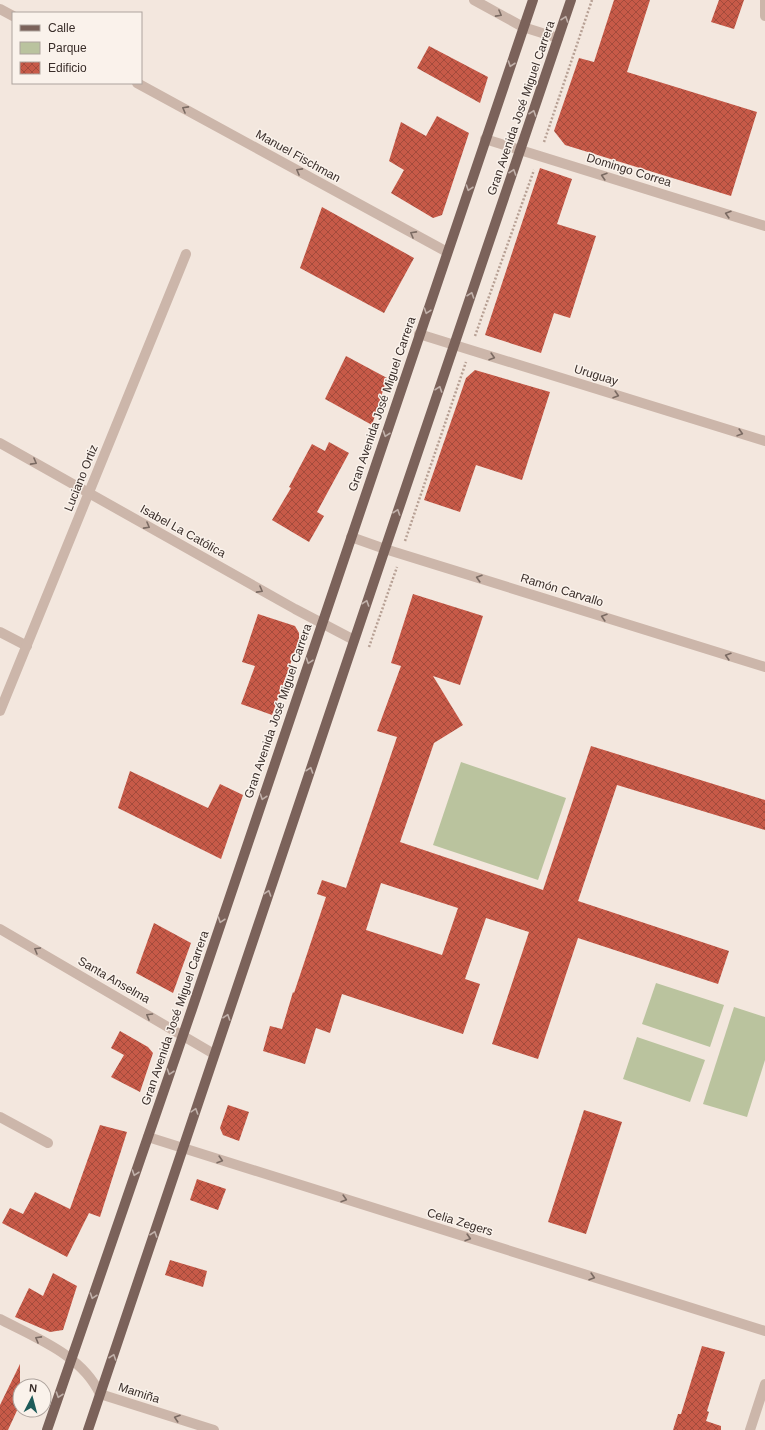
<svg xmlns="http://www.w3.org/2000/svg" width="765" height="1430" font-family="Helvetica,sans-serif">
<defs>
<pattern id="building-cross-hatch" width="8" height="8" patternUnits="userSpaceOnUse"><rect width="8" height="8" fill="#c75a48"/><path d="M0 0l8 8M0 8l8-8" fill="none" stroke="#a34b3c"/></pattern>
</defs>
<rect width="100%" height="100%" fill="#f3e7de"/>
<!-- green -->
<g fill="#bac39e">
<polygon points="461,762 566,798 538,880 433,845"/>
<polygon points="656,983 724,1005 710,1047 642,1024"/>
<polygon points="734,1007 765,1017 765,1060 747,1117 703,1104"/>
<polygon points="637,1037 705,1060 690,1102 623,1079"/>
</g>
<!-- building -->
<g fill="url(#building-cross-hatch)" fill-rule="evenodd">
<polygon points="614,0 650,0 627,72 757,112 731,196 565,145 554,131 579,58 594,62"/>
<polygon points="719,0 744,0 734,29 711,22"/>
<polygon points="429,46 488,77 480,103 417,68"/>
<polygon points="437,116 469,133 442,215 433,218 391,193 404,170 389,161 401,122 426,136"/>
<polygon points="540,168 572,179 557,224 596,236 570,318 554,313 541,353 485,335"/>
<polygon points="322,207 414,258 384,313 300,268"/>
<polygon points="346,356 387,378 372,425 325,399"/>
<polygon points="475,370 550,392 522,480 476,465 460,512 424,500 466,378"/>
<polygon points="329,442 349,453 317,512 324,516 309,542 272,520 291,488 289,487 312,444 325,451"/>
<path d="M413,594L483,616L460,685L433,676L463,725L434,743L400,842L543,890L591,746L765,800V830L617,785L578,901L729,951L718,984L578,938L538,1059L492,1044L529,932L486,918L465,979L480,984L463,1034L342,994L330,1033L316,1028L305,1064L263,1051L270,1026L282,1029L293,992L294,993L326,897L317,894L322,880L346,888L397,737L377,731L401,666L391,663ZM381,883L458,908L442,955L366,930Z"/>
<polygon points="258,614 295,626 299,633 299,640 272,715 241,704 255,666 242,662"/>
<polygon points="130,771 208,808 220,784 243,795 221,859 118,808"/>
<polygon points="154,923 191,943 173,993 136,973"/>
<polygon points="120,1031 148,1047 153,1053 140,1092 111,1077 124,1055 111,1048"/>
<polygon points="228,1105 249,1112 239,1141 223,1135 220,1128"/>
<polygon points="584,1110 622,1122 586,1234 548,1222"/>
<polygon points="100,1125 127,1132 100,1217 89,1213 67,1257 2,1223 10,1208 23,1214 35,1192 70,1209"/>
<polygon points="197,1179 226,1189 218,1210 190,1200"/>
<polygon points="170,1260 207,1271 203,1287 165,1275"/>
<polygon points="53,1273 77,1286 63,1330 50,1332 15,1317 29,1288 43,1296"/>
<polygon points="702,1346 725,1352 707,1411 709,1412 706,1421 721,1426 721,1430 673,1430 678,1414 681,1414"/>
<polygon points="20,1364 20,1404 8,1430 0,1430 0,1405"/>
</g>
<g fill="none" stroke-linecap="round" stroke-linejoin="round">
<!-- path -->
<g stroke="#b7a094" stroke-width="2.5" stroke-dasharray="2 2" stroke-linecap="butt">
<polyline points="544,142 592,0"/>
<polyline points="475,336 534,170"/>
<polyline points="405,541 466,362"/>
<polyline points="369,647 397,567"/>
</g>
<!-- minor -->
<g stroke="#ccb6aa" stroke-width="10">
<polyline points="474,0 523,27 558,38"/>
<polyline points="765,0 765,16"/>
<polyline points="0,9 13,16"/>
<polyline points="137,83 447,252"/>
<polyline points="485,139 765,226"/>
<polyline points="419,334 765,441"/>
<polyline points="0,443 295,609 354,640"/>
<polyline points="351,537 385,549 765,667"/>
<polyline points="0,632 27,646"/>
<polyline points="0,711 186,254"/>
<polyline points="0,929 214,1054"/>
<polyline points="0,1117 48,1143"/>
<polyline points="148,1137 765,1331"/>
<path d="M0,1319C36,1338 82,1355 100,1394L214,1430"/>
<polyline points="750,1430 765,1384"/>
</g>
<!-- major -->
<g stroke="#7b625a" stroke-width="10">
<polyline points="47,1430 192,1009 533,0"/>
<polyline points="88,1430 385,549 571,0"/>
</g>
</g>
<!-- one-way arrows -->
<defs><path id="oneway-chevron" d="M-2-3.5L2.5 0L-2 3.5" fill="none" stroke-width="1.6" stroke-linecap="round" stroke-linejoin="round"/></defs>
<g stroke="#7b6b63">
<use href="#oneway-chevron" transform="translate(499 14) rotate(29)"/>
<use href="#oneway-chevron" transform="translate(185 109) rotate(-151)"/>
<use href="#oneway-chevron" transform="translate(299 171) rotate(-151)"/>
<use href="#oneway-chevron" transform="translate(604 176) rotate(-163)"/>
<use href="#oneway-chevron" transform="translate(728 214) rotate(-163)"/>
<use href="#oneway-chevron" transform="translate(413 234) rotate(-151)"/>
<use href="#oneway-chevron" transform="translate(492 357) rotate(17)"/>
<use href="#oneway-chevron" transform="translate(616 395) rotate(17)"/>
<use href="#oneway-chevron" transform="translate(740 433) rotate(17)"/>
<use href="#oneway-chevron" transform="translate(34 462) rotate(29)"/>
<use href="#oneway-chevron" transform="translate(147 526) rotate(29)"/>
<use href="#oneway-chevron" transform="translate(479 578) rotate(-163)"/>
<use href="#oneway-chevron" transform="translate(260 590) rotate(29)"/>
<use href="#oneway-chevron" transform="translate(604 617) rotate(-163)"/>
<use href="#oneway-chevron" transform="translate(728 656) rotate(-163)"/>
<use href="#oneway-chevron" transform="translate(37 950) rotate(-150)"/>
<use href="#oneway-chevron" transform="translate(149 1016) rotate(-150)"/>
<use href="#oneway-chevron" transform="translate(220 1160) rotate(17)"/>
<use href="#oneway-chevron" transform="translate(344 1199) rotate(17)"/>
<use href="#oneway-chevron" transform="translate(468 1238) rotate(17)"/>
<use href="#oneway-chevron" transform="translate(592 1277) rotate(17)"/>
<use href="#oneway-chevron" transform="translate(38 1339) rotate(-151)"/>
<use href="#oneway-chevron" transform="translate(177 1418) rotate(-162)"/>
</g>
<g stroke="#c1b1aa">
<use href="#oneway-chevron" transform="translate(565 19) rotate(-71)"/>
<use href="#oneway-chevron" transform="translate(511 64) rotate(109)"/>
<use href="#oneway-chevron" transform="translate(533 113) rotate(-71)"/>
<use href="#oneway-chevron" transform="translate(513 172) rotate(-71)"/>
<use href="#oneway-chevron" transform="translate(469 188) rotate(109)"/>
<use href="#oneway-chevron" transform="translate(471 295) rotate(-71)"/>
<use href="#oneway-chevron" transform="translate(427 311) rotate(109)"/>
<use href="#oneway-chevron" transform="translate(439 389) rotate(-71)"/>
<use href="#oneway-chevron" transform="translate(386 434) rotate(109)"/>
<use href="#oneway-chevron" transform="translate(397 512) rotate(-71)"/>
<use href="#oneway-chevron" transform="translate(366 603) rotate(-71)"/>
<use href="#oneway-chevron" transform="translate(309 661) rotate(109)"/>
<use href="#oneway-chevron" transform="translate(310 770) rotate(-71)"/>
<use href="#oneway-chevron" transform="translate(263 797) rotate(109)"/>
<use href="#oneway-chevron" transform="translate(268 893) rotate(-71)"/>
<use href="#oneway-chevron" transform="translate(221 920) rotate(109)"/>
<use href="#oneway-chevron" transform="translate(227 1017) rotate(-71)"/>
<use href="#oneway-chevron" transform="translate(170 1072) rotate(109)"/>
<use href="#oneway-chevron" transform="translate(195 1111) rotate(-72)"/>
<use href="#oneway-chevron" transform="translate(135 1173) rotate(109)"/>
<use href="#oneway-chevron" transform="translate(154 1234) rotate(-71)"/>
<use href="#oneway-chevron" transform="translate(93 1296) rotate(109)"/>
<use href="#oneway-chevron" transform="translate(113 1357) rotate(-71)"/>
<use href="#oneway-chevron" transform="translate(59 1395) rotate(109)"/>
</g>
<g text-anchor="middle" stroke-width="3" stroke-linejoin="round" paint-order="stroke">
<!-- street labels -->
<g font-size="12" fill="#392d29" stroke="#faf2eb">
<text transform="translate(521 108) rotate(-71)" y="4">Gran Avenida José Miguel Carrera</text>
<text transform="translate(298 156) rotate(29)" y="4">Manuel Fischman</text>
<text transform="translate(629 170) rotate(17)" y="4">Domingo Correa</text>
<text transform="translate(596 375) rotate(17)" y="4">Uruguay</text>
<text transform="translate(382 404) rotate(-71)" y="4">Gran Avenida José Miguel Carrera</text>
<text transform="translate(81 478) rotate(-68)" y="4">Luciano Ortiz</text>
<text transform="translate(183 531) rotate(29)" y="4">Isabel La Católica</text>
<text transform="translate(562 590) rotate(17)" y="4">Ramón Carvallo</text>
<text transform="translate(278 711) rotate(-71)" y="4">Gran Avenida José Miguel Carrera</text>
<text transform="translate(114 980) rotate(30)" y="4">Santa Anselma</text>
<text transform="translate(175 1018) rotate(-71)" y="4">Gran Avenida José Miguel Carrera</text>
<text transform="translate(460 1222) rotate(17)" y="4">Celia Zegers</text>
<text transform="translate(139 1393) rotate(18)" y="4">Mamiña</text>
</g>
</g>
<!-- legend -->
<rect x="12" y="12" width="130" height="72" fill="#faf2eb" stroke="#ada39d"/>
<rect x="20" y="25" width="20" height="6" fill="#7b625a" stroke="#ada39d"/>
<text x="48" y="32" font-size="12" fill="#392d29">Calle</text>
<rect x="20" y="42" width="20" height="12" fill="#bac39e" stroke="#ada39d"/>
<text x="48" y="52" font-size="12" fill="#392d29">Parque</text>
<rect x="20" y="62" width="20" height="12" fill="url(#building-cross-hatch)" stroke="#ada39d"/>
<text x="48" y="72" font-size="12" fill="#392d29">Edificio</text>
<!-- north arrow -->
<g transform="translate(32 1398) rotate(6)"><circle r="19" fill="#faf2eb" stroke="#ada39d"/>
<path d="M0-3L7 15L0 10L-7 15Z" fill="#1e5b59"/>
<text y="-6" font-size="11" font-weight="bold" text-anchor="middle" fill="#392d29">N</text>
</g>
</svg>
